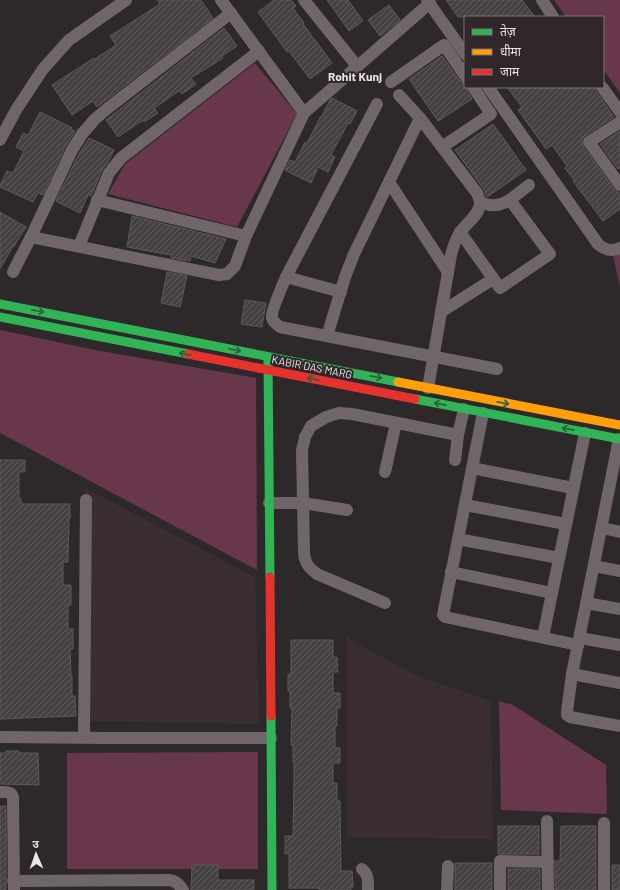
<svg xmlns="http://www.w3.org/2000/svg" width="620" height="890" font-family="Barlow,'Noto Sans Devanagari',sans-serif">
<defs>
<pattern id="building-hatch" width="6" height="6" patternUnits="userSpaceOnUse"><rect width="6" height="6" fill="#454143"/><path d="M-1 1l2-2M0 6l6-6M5 7l2-2" fill="none" stroke="#605c5e"/></pattern>
</defs>
<rect width="100%" height="100%" fill="#2d292b"/>
<!-- built -->
<g fill="#3b2e32">
<polygon points="85,488 255,577 259,724 89,721"/>
<polygon points="346,637 415,675 491,701 493,839 347,837"/>
</g>
<!-- park -->
<g fill="#69374c">
<polygon points="554,0 620,0 620,93 603,69 603,17 566,17"/>
<polygon points="255,63 297,114 237,227 108,194 125,164"/>
<polygon points="620,241 620,287 611,247"/>
<polygon points="0,330 95,350 256,378 257,570 0,433"/>
<polygon points="499,701 513,705 606,765 607,814 501,810"/>
<polygon points="258,752 258,869 67,869 67,753"/>
</g>
<!-- building -->
<g fill="url(#building-hatch)" stroke="#5c595a">
<polygon points="157,0 201,0 213,18 97,107 93,101 72,115 52,85 94,58 95,59 116,45 110,36 160,4"/>
<polygon points="274,0 291,0 296,6 293,8 304,23 303,24 332,63 310,79 289,51 287,52 258,12"/>
<polygon points="327,0 348,0 363,21 349,31"/>
<polygon points="446,0 522,0 535,17 458,17"/>
<polygon points="389,5 400,20 380,36 368,20"/>
<polygon points="224,28 237,46 222,56 223,58 191,78 196,84 182,94 179,91 154,108 158,113 144,122 143,120 118,137 106,120"/>
<polygon points="442,56 459,80 464,83 467,91 472,99 438,121 409,79"/>
<polygon points="507,87 594,87 596,91 614,117 585,136 582,139 582,143 583,146 614,189 618,192 620,195 620,209 603,221 573,181 574,180 565,168 567,166 552,145 546,149 539,139 518,110 522,107"/>
<polygon points="332,98 357,111 350,124 348,123 331,155 335,157 328,172 318,167 311,183 285,170 290,160 295,162 305,142 307,143 321,116 322,116 330,100"/>
<polygon points="40,112 72,128 71,130 75,131 64,149 43,195 38,193 33,202 0,187 0,185 7,171 13,173 24,151 16,147 23,133 28,135"/>
<polygon points="493,124 526,170 487,197 483,188 455,150"/>
<polygon points="620,131 620,168 618,169 600,144"/>
<polygon points="89,138 114,150 108,162 102,170 92,194 91,196 88,195 80,213 56,201 78,156"/>
<polygon points="0,212 26,227 14,246 13,246 0,269"/>
<polygon points="132,216 226,239 215,263 191,256 190,261 171,258 171,255 127,247"/>
<polygon points="167,272 187,276 180,307 161,303"/>
<polygon points="245,300 266,303 262,327 241,324"/>
<polygon points="0,460 25,460 25,472 19,472 19,499 21,499 21,504 70,504 70,518 69,518 68,562 63,562 63,585 71,585 71,605 68,605 68,629 73,629 73,649 70,649 71,675 72,675 72,696 75,696 76,716 0,719"/>
<polygon points="291,640 333,640 333,657 337,657 338,672 333,672 333,693 340,693 340,708 337,708 337,726 335,726 335,748 340,748 340,763 333,763 333,783 337,783 337,801 340,801 341,871 352,871 353,887 351,887 351,890 319,890 319,888 289,888 289,853 285,854 285,836 293,836 294,783 294,763 293,763 293,745 291,745 292,708 290,708 290,691 288,691 288,674 291,674"/>
<polygon points="6,751 19,751 19,753 38,753 39,785 0,784 0,753 6,753"/>
<rect x="0" y="806" width="6" height="84"/>
<rect x="498" y="826" width="41" height="28"/>
<polygon points="561,826 596,826 596,890 555,890 555,861 560,861"/>
<rect x="455" y="863" width="37" height="27"/>
<polygon points="192,865 218,865 218,880 254,880 254,890 191,890"/>
<rect x="612" y="865" width="8" height="25"/>
<rect x="508" y="869" width="32" height="21"/>
</g>
<g fill="none" stroke-linecap="round" stroke-linejoin="round">
<!-- street -->
<g stroke="#70666a" stroke-width="12">
<polyline points="304,0 357,66"/>
<polyline points="427,0 465,54"/>
<polyline points="542,0 553,17"/>
<polyline points="391,82 444,45 465,76"/>
<path d="M488,87L598,244C605,250 611,252 620,248"/>
<polyline points="602,87 620,112"/>
<path d="M399,95L420,118L477,193C478,196 480,200 480,203C480,215 465,224 459,234C455,241 453,247 451,255L428,388"/>
<path d="M377,104L286,277C283,284 271,311 272,317C272,322 277,324 280,327L497,369"/>
<polyline points="304,113 430,3"/>
<polyline points="620,122 589,142 620,185"/>
<polyline points="0,140 16,110 43,69 69,40 126,0"/>
<polyline points="442,147 491,114 473,87"/>
<polyline points="389,182 448,272"/>
<polyline points="97,200 246,236 304,113 221,0"/>
<path d="M480,202C501,212 513,197 529,185"/>
<polyline points="460,232 500,288 550,254 510,200"/>
<polyline points="31,237 219,275 227,274 235,266 246,236"/>
<polyline points="79,246 109,173 121,158 259,51"/>
<polyline points="13,272 31,237 71,152 82,134 95,119 108,108 231,13"/>
<polyline points="286,277 341,292"/>
<polyline points="441,312 493,279"/>
<polyline points="327,336 345,277 354,254 420,118"/>
<polyline points="483,413 443,615 445,617 578,645"/>
<polyline points="619,439 572,674 567,712 567,715 570,717 620,726"/>
<polyline points="455,460 458,435"/>
<polyline points="472,468 573,488"/>
<polyline points="385,472 396,423"/>
<polyline points="269,503 303,503 347,510"/>
<polyline points="465,505 566,524"/>
<polyline points="602,528 620,532"/>
<polyline points="458,539 559,558"/>
<polyline points="594,566 620,571"/>
<polyline points="451,572 552,593"/>
<path d="M385,603L317,574C308,567 305,563 304,553L302,450L305,437L311,426L326,417L339,413L352,414L458,435L464,409"/>
<polyline points="586,603 620,609"/>
<polyline points="543,637 585,433"/>
<polyline points="580,638 620,645"/>
<polyline points="572,674 620,683"/>
<polyline points="0,737 107,738 271,738"/>
<polyline points="84,737 86,500"/>
<path d="M0,792C6,792 12,791 13,798L14,890"/>
<polyline points="547,821 548,890"/>
<path d="M362,869C369,875 368,882 368,890"/>
<path d="M13,881L169,880C176,881 179,884 183,890"/>
<polyline points="447,890 448,866"/>
<polyline points="500,890 500,861 548,862"/>
<polyline points="604,890 604,823"/>
</g>
<!-- fast -->
<g stroke="#30b455" stroke-width="9">
<polyline points="0,304 398,382"/>
<polyline points="0,317 188,354"/>
<polyline points="268,360 270,577"/>
<polyline points="415,399 620,439"/>
<polyline points="271,716 272,890"/>
</g>
<!-- slow -->
<polyline stroke="#ff9f0a" stroke-width="9" points="398,382 620,425"/>
<!-- jam -->
<g stroke="#e5322d" stroke-width="9">
<polyline points="188,354 415,399"/>
<polyline points="270,577 271,716"/>
</g>
</g>
<!-- one-way arrows -->
<defs><path id="oneway-shaft" d="M-6 0H5M1.5-3L5.5 0L1.5 3" fill="none" stroke-width="1.6" stroke-linecap="round" stroke-linejoin="round"/></defs>
<g stroke="#2f5f3b">
<use href="#oneway-shaft" transform="translate(38 311) rotate(11)"/>
<use href="#oneway-shaft" transform="translate(235 350) rotate(11)"/>
<use href="#oneway-shaft" transform="translate(185 354) rotate(-169)"/>
<use href="#oneway-shaft" transform="translate(376 377) rotate(11)"/>
<use href="#oneway-shaft" transform="translate(313 379) rotate(-169)"/>
<use href="#oneway-shaft" transform="translate(503 403) rotate(11)"/>
<use href="#oneway-shaft" transform="translate(440 404) rotate(-169)"/>
<use href="#oneway-shaft" transform="translate(568 429) rotate(-169)"/>
</g>
<g text-anchor="middle" stroke-width="4" stroke-linejoin="round" paint-order="stroke">
<!-- street labels -->
<g font-size="11" fill="#ece6e8" stroke="#2f272a">
<text transform="translate(312 367) rotate(11)" y="4">KABIR DAS MARG</text>
</g>
<!-- neighbourhood labels -->
<g font-size="12" font-weight="bold" fill="#ece6e8" stroke="#2f272a">
<text x="355" y="81">Rohit Kunj</text>
</g>
</g>
<!-- legend -->
<rect x="464" y="16" width="140" height="72" fill="#2f272a" stroke="#7b7376"/>
<rect x="472" y="29" width="20" height="6" fill="#30b455" stroke="#7b7376"/>
<text x="500" y="36" font-size="12" fill="#ece6e8">तेज़</text>
<rect x="472" y="49" width="20" height="6" fill="#ff9f0a" stroke="#7b7376"/>
<text x="500" y="56" font-size="12" fill="#ece6e8">धीमा</text>
<rect x="472" y="69" width="20" height="6" fill="#e5322d" stroke="#7b7376"/>
<text x="500" y="76" font-size="12" fill="#ece6e8">जाम</text>
<!-- north arrow -->
<g transform="translate(36 854) rotate(358)" stroke="#2f272a" stroke-width="3" paint-order="stroke">
<path d="M0-3L7 15L0 10L-7 15Z" fill="#ece6e8"/>
<text y="-6" font-size="11" font-weight="bold" text-anchor="middle" fill="#ece6e8">उ</text>
</g>
</svg>
